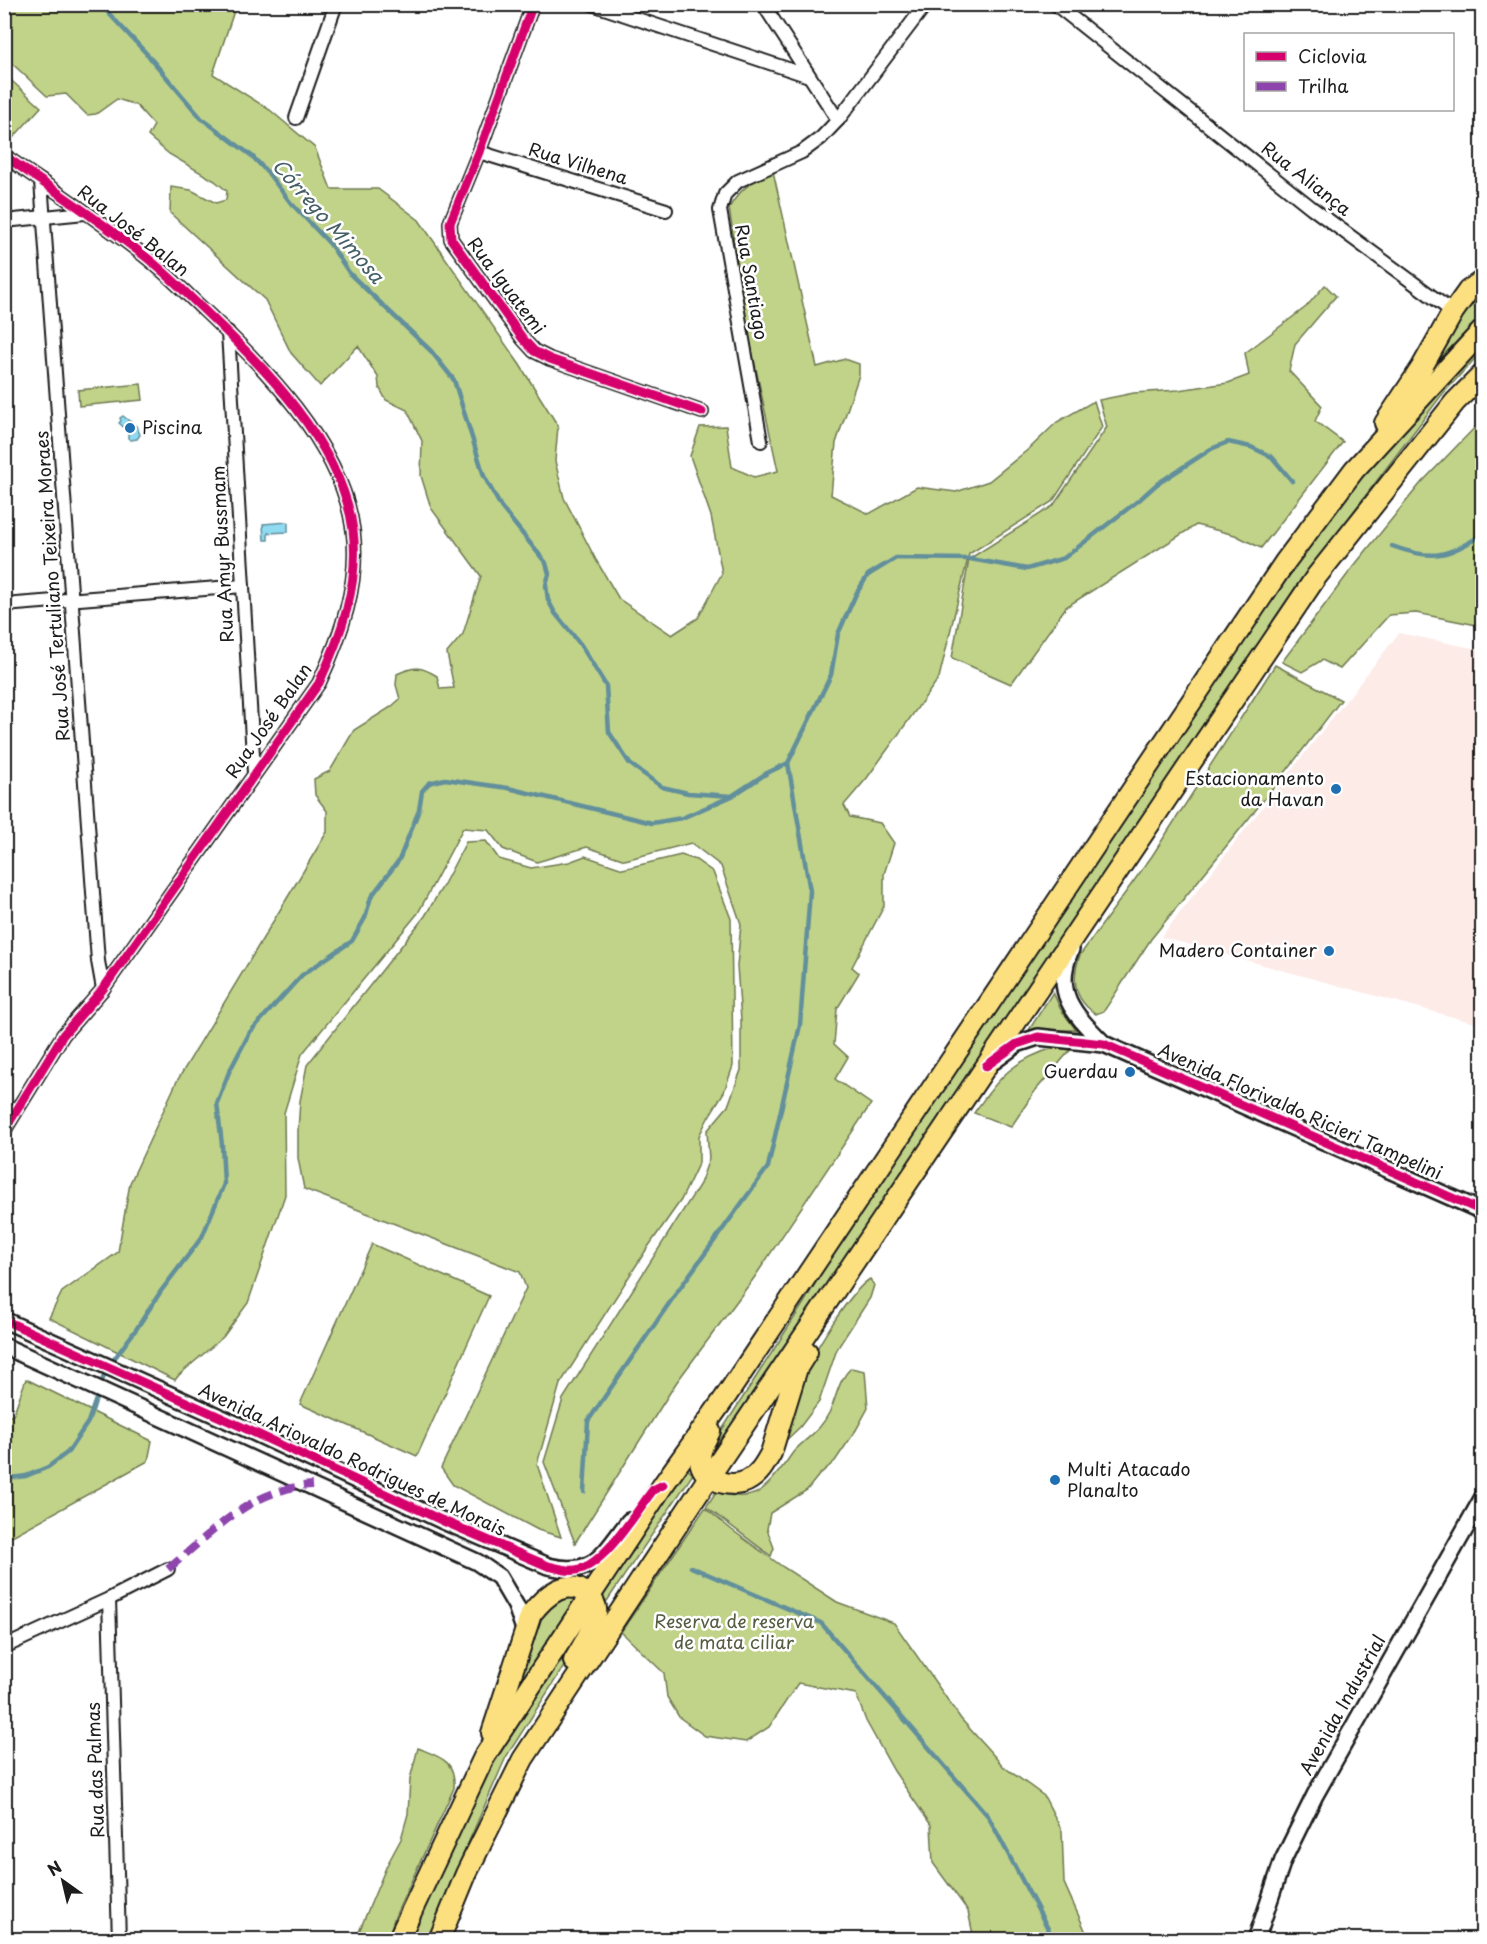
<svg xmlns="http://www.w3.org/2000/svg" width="1487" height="1944" font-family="'Playpen Sans',sans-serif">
<rect width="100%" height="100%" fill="#fff"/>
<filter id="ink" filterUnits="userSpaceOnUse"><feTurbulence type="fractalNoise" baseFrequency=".0167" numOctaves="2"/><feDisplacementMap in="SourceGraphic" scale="12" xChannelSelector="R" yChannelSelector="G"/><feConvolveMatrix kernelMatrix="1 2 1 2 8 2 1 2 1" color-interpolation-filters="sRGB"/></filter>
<g filter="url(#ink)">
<!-- built -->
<polygon fill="#fdebe8" points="1399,633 1482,650 1482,1025 1161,937"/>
<!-- green -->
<g fill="#c1d388" stroke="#6e7852" stroke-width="1.5">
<path d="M5,5H236L213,74L270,110L315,148L331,189H378L419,220L520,365L558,426L555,461L564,498L596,560L619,599L672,635L698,618L722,573L711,516L690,456L700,427L726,426L732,467L754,477L778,471L749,337L729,208C741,187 753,181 773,171L817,367L845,359L859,364V375L836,443L831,495L869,514L917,487L956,492L989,481L1030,448L1057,422L1094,401L1102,427L1053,501L969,554L939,678L867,778L844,805L850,817L880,823L894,843L884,874V906L852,967L859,973L837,1009L834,1044L848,1057L835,1079L871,1104L754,1278L676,1383L575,1543L544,1462L563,1399L700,1184L709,1159L707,1131L728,1106L741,1070V1020L737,966L741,924L721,866L691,843L625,860L587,847L537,862L503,849L488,830L463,828L418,913L302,1054L284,1113L285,1195L248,1303L223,1337L179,1375L175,1380L49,1318L62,1292L118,1252L130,1183L177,1081L327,832V811L315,795L314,779L330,771L354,730L391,707L400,699L396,685L397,674C414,666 421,666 437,676L440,689L454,688L447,653L463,634L481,576L431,508L421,476L422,441L407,410L386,400L379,387L378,377L358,346L320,386L291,353L265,300L170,213L171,187L191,190L216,203L226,200L227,191L215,181L169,154L148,136L154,125L136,105L117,99L96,114L87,115L66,94L47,96L5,57Z"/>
<polygon points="5,75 41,107 13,138 5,130"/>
<polygon points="1325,285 1336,296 1295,344 1289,371 1322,406 1315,421 1343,442 1261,548 1235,535 1196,525 1066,607 1011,684 952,658 969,559 1053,506 1107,427 1099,400 1134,393 1178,390 1228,383 1249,375 1245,353 1306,307"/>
<polygon points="1482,288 1482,315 1435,364 1467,303"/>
<polygon points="1482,341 1482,351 1441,396 1316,561 1051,956 978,1060 888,1198 714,1451 714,1443 718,1436 805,1301 843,1236 1301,556 1364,473"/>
<polygon points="141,384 143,400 79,406 78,390"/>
<polygon points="1482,420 1482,626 1416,613 1389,615 1340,669 1322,660 1302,672 1282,662 1353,567 1421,483"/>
<path d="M1275,665L1341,700L1271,791L1151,939L1104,1011L1096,1014C1074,1000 1071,979 1080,955L1152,856Z"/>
<polygon points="486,841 499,859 531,868 569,862 585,856 623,869 681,855 696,860 713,872 731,919 733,1066 724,1092 708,1118 699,1136 699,1162 681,1200 648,1247 560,1384 537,1464 561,1537 538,1530 453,1485 441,1468 526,1288 520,1272 304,1189 298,1158 298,1131 300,1101 307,1065 425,916 443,886 466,842"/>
<polygon points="1053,992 1060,1008 1076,1030 1029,1030"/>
<path d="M1057,1047H1073L1035,1091L1011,1127L974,1113C999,1077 1014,1059 1057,1047Z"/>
<polygon points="372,1244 489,1296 417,1456 300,1404"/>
<path d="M870,1279L874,1285L870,1298L837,1349L819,1402L800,1427L783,1443C789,1423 793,1399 801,1380C810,1357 850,1291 870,1279Z"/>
<path d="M851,1368L865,1371L868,1408L856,1430L835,1461L819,1475L807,1490L770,1513L767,1529L774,1548L771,1556L706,1507L716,1492C755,1504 764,1491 787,1461C790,1457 792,1453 795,1450C810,1435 819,1432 829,1413C837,1397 838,1380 851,1368Z"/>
<polygon points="26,1379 152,1441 148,1461 5,1540 5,1417 13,1415"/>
<polygon points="686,1468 693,1474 605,1604 602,1593"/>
<polygon points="705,1508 732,1530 783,1567 837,1602 894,1623 961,1719 1004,1767 1044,1796 1062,1831 1064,1883 1089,1939 974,1939 968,1911 933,1863 931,1825 894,1771 866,1721 856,1694 798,1683 769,1727 746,1742 705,1736 679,1717 667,1697 664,1673 621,1632"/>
<path d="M567,1596L578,1600L513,1703C520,1677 532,1619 554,1602C557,1600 562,1598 567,1596Z"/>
<polygon points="585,1616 577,1646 506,1757 451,1882 429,1939 409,1940 476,1793"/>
<path d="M418,1748C440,1757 456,1760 454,1788L394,1919L388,1939H356L387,1865L401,1839L408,1814L410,1779Z"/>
</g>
<!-- water -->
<g fill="#90dbf1" stroke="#628f9c" stroke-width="1.5">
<polygon points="123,416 137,427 140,435 137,439 131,440 128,438 128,431 119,423 121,421 120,418"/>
<polygon points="288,522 288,532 268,533 268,540 264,540 263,524"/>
</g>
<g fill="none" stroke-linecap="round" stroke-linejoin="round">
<!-- stream -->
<g stroke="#628f9c" stroke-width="4.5">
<polyline points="100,4 146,53 201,118 252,156 268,173 290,202 330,244 350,274 431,351 454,380 484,476 501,507 546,563 549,574 546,585 548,600 555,613 581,645 606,686 609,732 630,764 662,787 688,793 732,796 767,773 788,763 831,675 838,634 856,594 868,575 896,558 970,559 1027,569 1064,558 1139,500 1157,484 1211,449 1228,442 1251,447 1272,457 1292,481"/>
<path d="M1392,546C1433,561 1445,557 1482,535"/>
<polyline points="4,1479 26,1476 48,1467 68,1452 88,1422 106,1370 137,1328 161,1291 202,1237 224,1184 222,1145 217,1103 229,1072 250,1032 302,975 352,941 365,918 371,897 399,860 419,810 422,791 429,783 445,779 508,788 652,823 682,818 730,797"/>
<polyline points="584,1492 588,1421 677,1292 768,1167 800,1025 810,891 788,763"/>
<polyline points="691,1567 821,1623 988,1816 1054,1940"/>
</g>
<defs>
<g id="minor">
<polyline points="533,4 479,152 450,223 451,239 523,339 534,351 550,359 702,412"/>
<polyline points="592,4 809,76"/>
<polyline points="763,4 838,120"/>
<polyline points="1055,4 1312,208 1453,312"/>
<polyline points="296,118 336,4"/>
<polyline points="479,152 666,210"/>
<polyline points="41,181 98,961 103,989"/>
<polyline points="4,221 85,213"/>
<polyline points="228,332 254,773"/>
<polyline points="761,441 720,210 725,194 738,181 802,152 821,138 838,120 926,4"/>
<polyline points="4,605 243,586"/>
<path d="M4,1131L63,1035L103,989L319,683C341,636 360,583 353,530C342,444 263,366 203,309C184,291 166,273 146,257C102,222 52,189 5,156"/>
<polyline points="109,1599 119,1940"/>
<polyline points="4,1647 109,1599 168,1569"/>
</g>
<g id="tertiary">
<path d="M1071,949C1052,993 1074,1014 1104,1044"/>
<polyline points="994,1061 1017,1044 1038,1037 1104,1044 1482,1211"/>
<path d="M4,1320L240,1426L441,1520L548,1566C594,1577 603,1555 629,1521"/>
<polyline points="4,1346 477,1562 499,1577 516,1606 525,1632"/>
<polyline points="1256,1940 1283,1860 1315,1795 1482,1499"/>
</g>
<g id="trunk">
<polyline points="1385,423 1422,367 1453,312 1468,291 1482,281"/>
<path d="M710,1431C706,1439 700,1448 700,1458C700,1480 729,1489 747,1481C759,1475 765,1464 771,1453L797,1368L807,1352"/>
<path d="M492,1733L531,1614C545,1596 567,1575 589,1596C594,1601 597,1607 596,1613C594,1629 582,1647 574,1661"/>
<polyline points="398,1940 484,1757 663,1485 724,1399 1285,562 1354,470 1482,331"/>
<polyline points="439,1940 466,1874 523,1759 709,1477 1316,577 1455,402 1482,375"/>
</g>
</defs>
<!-- minor casing -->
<use href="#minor" stroke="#1c1c1c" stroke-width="16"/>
<!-- tertiary casing -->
<use href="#tertiary" stroke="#1c1c1c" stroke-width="20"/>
<!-- trunk casing -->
<use href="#trunk" stroke="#1c1c1c" stroke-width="24"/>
<!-- minor -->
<use href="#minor" stroke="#fff" stroke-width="12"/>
<!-- tertiary -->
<use href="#tertiary" stroke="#fff" stroke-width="15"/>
<!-- trunk -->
<use href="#trunk" stroke="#fce080" stroke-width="20"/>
<!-- quiet -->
<path stroke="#8e44ad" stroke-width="8" stroke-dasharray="15 8" stroke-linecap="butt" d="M168,1569C213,1532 250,1489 312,1485"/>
<defs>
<g id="cycleway">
<polyline points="533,4 479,152 450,223 451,239 523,339 534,351 550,359 702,412"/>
<polyline points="986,1066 1017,1044 1038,1037 1104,1044 1482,1211"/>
<path d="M4,1131L63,1035L103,989L319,683C341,636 360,583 353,530C342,444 263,366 203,309C184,291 166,273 146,257C102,222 52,189 5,156"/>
<path d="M4,1320L240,1426L441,1520L548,1566C558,1568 570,1573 580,1569C607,1561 636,1512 653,1490L663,1485"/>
</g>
</defs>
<!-- cycleway casing -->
<use href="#cycleway" stroke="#fff" stroke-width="13"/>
<!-- cycleway -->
<use href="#cycleway" stroke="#d6006c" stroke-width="9"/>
</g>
</g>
<!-- markers -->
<g fill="#1f6fb2" stroke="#fff" stroke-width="2">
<circle cx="130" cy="428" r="6"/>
<circle cx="1336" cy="789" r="6"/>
<circle cx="1329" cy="951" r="6"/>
<circle cx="1130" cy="1072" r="6"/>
<circle cx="1055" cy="1480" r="6"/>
</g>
<g text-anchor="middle" stroke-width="5" stroke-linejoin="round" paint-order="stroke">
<!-- street labels -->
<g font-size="18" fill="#1c1c1c" stroke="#fff">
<text transform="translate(578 164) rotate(17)" y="6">Rua Vilhena</text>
<text transform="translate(1306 179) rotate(38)" y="6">Rua Aliança</text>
<text transform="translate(133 231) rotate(38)" y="6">Rua José Balan</text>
<text transform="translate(751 282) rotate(80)" y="6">Rua Santiago</text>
<text transform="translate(506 286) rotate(53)" y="6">Rua Iguatemi</text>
<text transform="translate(223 554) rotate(-93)" y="6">Rua Amyr Bussmam</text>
<text transform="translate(53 586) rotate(-94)" y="6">Rua José Tertuliano Teixeira Moraes</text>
<text transform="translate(269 721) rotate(-55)" y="6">Rua José Balan</text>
<text transform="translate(1300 1112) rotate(24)" y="6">Avenida Florivaldo Ricieri Tampelini</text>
<text transform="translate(352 1460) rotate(25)" y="6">Avenida Ariovaldo Rodrigues de Morais</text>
<text transform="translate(1343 1705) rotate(-61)" y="6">Avenida Industrial</text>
<text transform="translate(96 1770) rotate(-92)" y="6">Rua das Palmas</text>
</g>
<!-- poi labels -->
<g font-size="18" fill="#1c1c1c" stroke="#fff" text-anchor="end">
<text x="142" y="434" text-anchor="start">Piscina</text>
<text x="1324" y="785">Estacionamento<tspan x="1324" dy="21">da Havan</tspan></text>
<text x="1317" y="957">Madero Container</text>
<text x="1118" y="1078">Guerdau</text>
<text x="1067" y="1476" text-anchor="start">Multi Atacado<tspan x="1067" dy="21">Planalto</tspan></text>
</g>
<!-- park labels -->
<g font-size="18" fill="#565c42" stroke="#fff">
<text x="734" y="1628">Reserva de reserva<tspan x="734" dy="21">de mata ciliar</tspan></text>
</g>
<!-- water labels -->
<g font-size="20" font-style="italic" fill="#455f67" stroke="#fff">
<text transform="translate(328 221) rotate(49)" y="7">Córrego Mimosa</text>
</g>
</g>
<!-- margin -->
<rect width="1487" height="1944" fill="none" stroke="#fff" stroke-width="24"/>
<rect x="12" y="12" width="1463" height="1920" fill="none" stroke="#1c1c1c" stroke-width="2" filter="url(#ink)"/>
<!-- legend -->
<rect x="1244" y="33" width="210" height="78" fill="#ffffff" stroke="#a4a4a4" stroke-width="1.5"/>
<rect x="1256" y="52" width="30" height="9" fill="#d6006c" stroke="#a4a4a4" stroke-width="1.5"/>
<text x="1298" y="63" font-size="18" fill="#1c1c1c">Ciclovia</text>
<rect x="1256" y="82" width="30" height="9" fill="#8e44ad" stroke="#a4a4a4" stroke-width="1.5"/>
<text x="1298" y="93" font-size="18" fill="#1c1c1c">Trilha</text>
<!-- north arrow -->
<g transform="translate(63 1881) rotate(326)" stroke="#ffffff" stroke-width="4.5" paint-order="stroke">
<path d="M0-4.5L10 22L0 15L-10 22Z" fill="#1c1c1c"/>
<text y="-9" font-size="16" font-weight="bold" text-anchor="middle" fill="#1c1c1c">N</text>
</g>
</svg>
